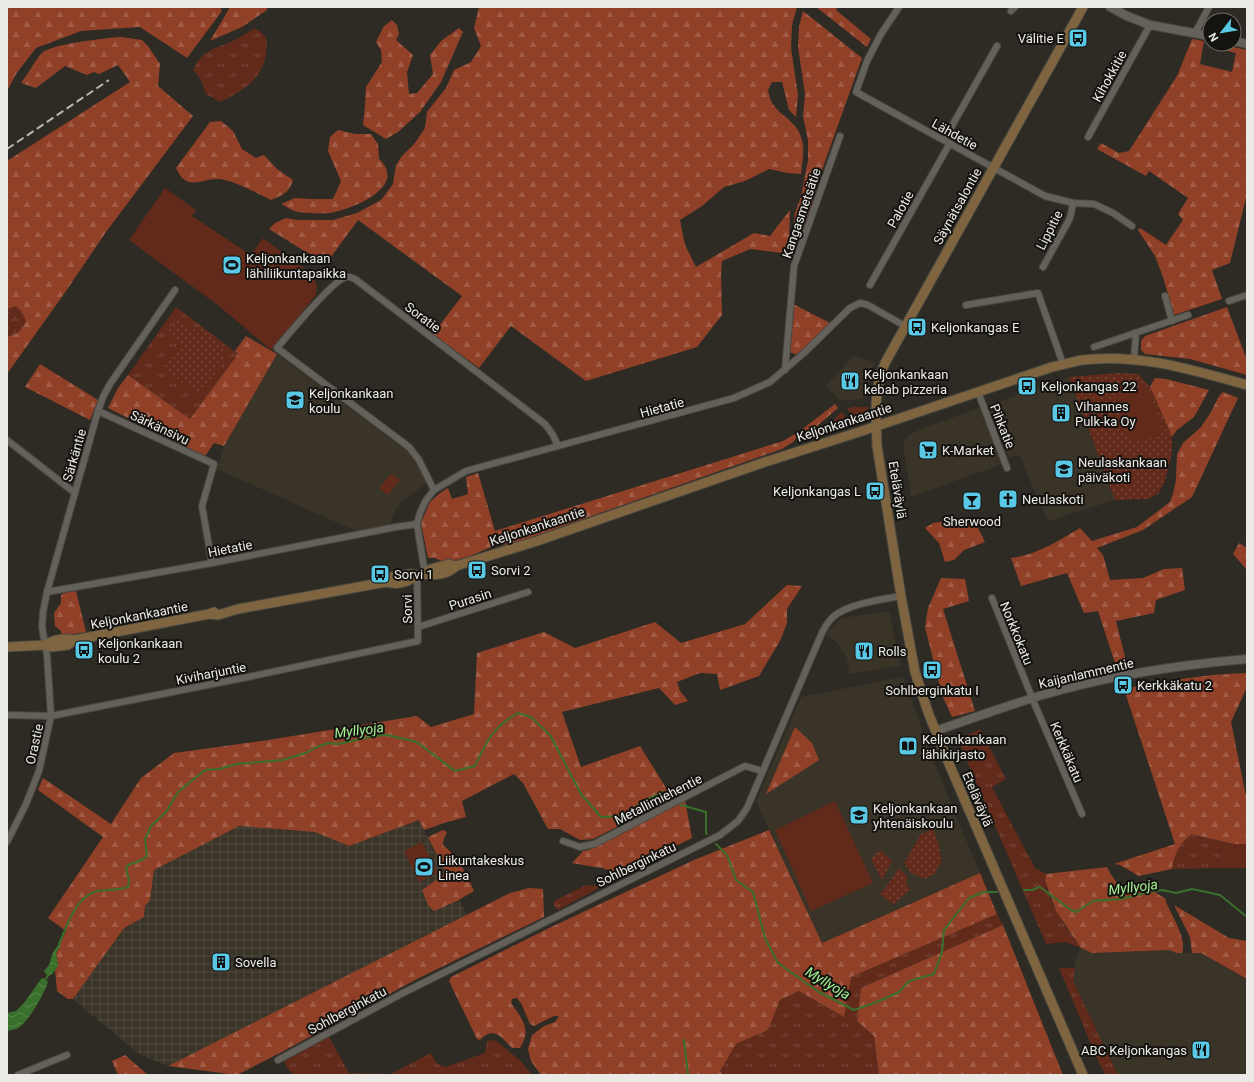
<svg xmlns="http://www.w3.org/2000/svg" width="1254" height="1082" font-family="Roboto,sans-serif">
<defs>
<pattern id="industrial-grid" width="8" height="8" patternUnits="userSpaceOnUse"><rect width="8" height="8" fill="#3a3428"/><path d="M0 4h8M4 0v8" fill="none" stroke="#4d483d"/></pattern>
<pattern id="grass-tufts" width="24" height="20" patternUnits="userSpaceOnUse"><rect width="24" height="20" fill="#612a1a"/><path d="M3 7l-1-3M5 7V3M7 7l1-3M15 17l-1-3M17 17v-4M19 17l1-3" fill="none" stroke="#78493b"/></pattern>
<pattern id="forest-firs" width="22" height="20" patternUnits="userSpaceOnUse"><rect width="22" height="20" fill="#914028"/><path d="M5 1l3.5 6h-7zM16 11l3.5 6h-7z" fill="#a15c47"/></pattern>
<pattern id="wetland-marsh" width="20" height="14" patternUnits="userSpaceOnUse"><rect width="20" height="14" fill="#612a1a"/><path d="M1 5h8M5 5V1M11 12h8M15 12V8" fill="none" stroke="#78493b"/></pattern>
<pattern id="park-dots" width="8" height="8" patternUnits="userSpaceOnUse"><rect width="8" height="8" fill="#612a1a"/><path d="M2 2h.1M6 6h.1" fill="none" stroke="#78493b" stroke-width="1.8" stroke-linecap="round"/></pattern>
<pattern id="water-waves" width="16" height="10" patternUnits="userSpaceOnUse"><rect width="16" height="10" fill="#39702c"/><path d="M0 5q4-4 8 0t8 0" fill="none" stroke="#56854b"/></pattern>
</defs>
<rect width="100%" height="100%" fill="#2d2b24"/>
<!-- built -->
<g fill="#3a3428">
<polygon points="277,354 406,450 417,462 427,483 402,501 394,513 390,524 356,531 217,469 224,446"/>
<polygon points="854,355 875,363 868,382 866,398 840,401 826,386"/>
<polygon points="1069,377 1115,500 1048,521 1031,483 1020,455 1009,458 989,405"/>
<polygon points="981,408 1002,464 911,497 903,443 908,436 922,428"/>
<polygon points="889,611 901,666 850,674 846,657 837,643 826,634 833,626 842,618"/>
<polygon points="903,677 937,770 980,873 822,943 756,801 801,697"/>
<polygon points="1081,948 1092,953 1171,950 1176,953 1201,953 1247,979 1247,1075 1118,1075 1073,981 1076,957"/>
</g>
<!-- industrial -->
<polygon fill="url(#industrial-grid)" points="419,820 467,915 168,1066 139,1054 73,999 124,928 144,917 145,906 150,900 154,870 230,830 239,826 315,832 349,846"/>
<!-- grass -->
<g fill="url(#grass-tufts)">
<path d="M255,28C267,37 268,37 266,53C265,57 265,62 263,65C256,84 236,94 220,102L206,94L201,80L193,70C204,48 213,50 233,41C241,37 248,32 255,28Z"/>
<polygon points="176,307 238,354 190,419 128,375"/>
<polygon points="852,407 868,407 867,413 855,420 847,409"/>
<polygon points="842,412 850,424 823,433 839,414"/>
<path d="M980,729L1006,779L992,787L1035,868L1046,874C1041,895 1069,931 1081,948L1065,942L1046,944L958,740Z"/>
<path d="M1191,834L1223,842L1217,868L1172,869C1175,852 1179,846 1191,834Z"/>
<polygon points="586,885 603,886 558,910 554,906 554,901"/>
<polygon points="997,914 1003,925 861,988 857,1021 874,1036 879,1075 723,1075 720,1071 736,1044 768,1030 780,1000 799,991 844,1017 850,977"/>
<polygon points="1059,968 1075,968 1073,981 1118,1075 1106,1075 1099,1063"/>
<polygon points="329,1037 349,1073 391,1074 431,1053 436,1063 445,1067 485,1053 487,1041 495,1040 521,1061 532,1075 293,1075 284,1063 286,1060"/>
</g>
<!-- forest -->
<g fill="url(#forest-firs)">
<polygon points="7,7 220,7 222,11 187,58 140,27 81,31 36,48 16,74 7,91"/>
<polygon points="228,7 267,7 267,10 242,27 210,41 229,9"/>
<path d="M479,7H502L503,10V7H797L792,25L791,48L798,95L796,117L789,110L782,82H772L768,90C769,95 771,103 775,107C784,118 798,123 802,140C805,150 802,163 801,174L788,173L769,169L745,181L724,187L702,206L680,220L685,245L696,267L754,233L770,236L790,210L789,241L790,254L750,249L722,261L721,274L722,315L697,347L586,381L511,326L479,368L433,334L462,296L358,220L328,261L306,252L269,229L275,223L286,218L298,220H333L357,213L381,200L393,184L396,165L402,156L415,143L425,128L427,112L446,88L454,70L471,62L481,46L474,28Z"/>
<polygon points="816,7 838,7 836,10 871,39 867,47"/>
<polygon points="803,11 862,58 823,167 797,252 793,229 795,213 801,197 808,160 808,140 803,116 805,94 798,47 799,27"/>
<polygon points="392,20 397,25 399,34 396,40 413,55 407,72 409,94 417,93 433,74 430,55 441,41 459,28 463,32 441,82 420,112 398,132 386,139 363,125 365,105 366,87 382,62 381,50 376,42 384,26"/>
<path d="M121,37L142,40L148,46L160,64L158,86L193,116L106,232L66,291L7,374V161L130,82L118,65L99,74L94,72L87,75L65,66L36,88L21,83C28,74 34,62 42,53C51,44 106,38 121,37Z"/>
<polygon points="1192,39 1204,41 1200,64 1232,72 1236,53 1212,47 1213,44 1220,44 1247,50 1247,194 1230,263 1212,270 1222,299 1174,315 1163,277 1155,256 1138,230 1140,228 1166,245 1183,220 1178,214 1188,198 1149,171 1146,176 1097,149 1101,143 1119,153 1129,151 1177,76"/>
<path d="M221,121L233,131L242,149L256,158L264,155L277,169L293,180C289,193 283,195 271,200C258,194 231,178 216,179C207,179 198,184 189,182C182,180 179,174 176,168L210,122Z"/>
<path d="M338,130L355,134H371L378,144L379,159C409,187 351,210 329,213C321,214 305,213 298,212C292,211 286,206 281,204L295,198L312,199H333L341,181L328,151L330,137Z"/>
<polygon points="793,304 832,324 798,355 789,352"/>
<polygon points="1227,307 1247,360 1247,375 1190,359 1145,354 1141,350 1141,341 1145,336"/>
<polygon points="246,336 277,354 224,446 214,443 205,456 108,408 118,388 128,375 190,419 238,354 235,351"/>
<polygon points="40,364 98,400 90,420 25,387"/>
<polygon points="1155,378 1166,379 1209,390 1194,417 1177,430 1172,437 1150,387"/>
<path d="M1223,392L1238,398L1192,497L1143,530L1097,548L1103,555L1110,580L1143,578L1164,569L1182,568L1185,590L1156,600L1154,613L1116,621L1128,669H1117L1098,611L1084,613L1067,573L1021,586L1011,558C1039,554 1056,542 1080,528L1092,541L1137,527L1170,502L1173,494L1176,480L1177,454L1183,443L1201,427L1211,412L1219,396Z"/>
<polygon points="835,404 838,408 817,426 797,437 793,442 782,449 509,545 498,544 468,557 442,563 441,561 435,558 428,558 421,523 430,502 440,493 448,488 452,499 468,494 466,477 478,473 495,531 783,441 800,431"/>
<polygon points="959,519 975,522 985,542 964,550 954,560 945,562 939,543 925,528 933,523"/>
<polygon points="1239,543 1247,548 1247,570 1233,554"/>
<polygon points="941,578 965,579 969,601 943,609 975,711 952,717 942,695 925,627 928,608"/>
<polygon points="787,585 802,586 787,609 787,623 780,641 759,676 720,690 717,674 700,673 677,682 680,691 688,701 675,705 659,688 562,712 581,767 640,746 673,799 593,839 580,840 560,829 548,829 523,783 514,774 462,801 466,817 444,823 424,830 419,820 349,846 315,832 239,826 154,870 150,900 145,906 144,917 124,928 73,999 68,999 57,991 55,970 58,966 56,953 66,931 48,918 103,837 38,790 43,778 111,824 141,778 174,753 269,740 280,738 417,716 431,727 474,714 477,653 544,632 575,648 655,622 681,643 745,624"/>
<polygon points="76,591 86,632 62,636 61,631 55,626 54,613 61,603 61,595 66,592"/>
<path d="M1247,673V687L1231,722L1247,801V844H1233L1191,834C1179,846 1175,852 1172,869L1139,876L1120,865L1114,864L1175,844L1124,689C1165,681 1205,674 1247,673Z"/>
<polygon points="795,727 812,743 819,760 766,794"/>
<polygon points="685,800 692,838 622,872 614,872 602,868 595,867 572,863 583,851 589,850"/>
<polygon points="443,830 447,832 444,838 443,845 456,857 466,874 474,891 459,900 434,911 428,905 422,890 446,873 428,837"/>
<path d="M769,830L822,943L980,873L997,914L851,977L844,1017L799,991L780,1000L768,1030L736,1044L720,1071L723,1075H541L531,1061L528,1049L532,1035L544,1026L555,1022L559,1016H554L534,1026L530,1024L522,1005L517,998L512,999L511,1003C522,1019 532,1029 520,1048H512C502,1038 494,1025 480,1040L477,1039L449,981L451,977L549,928L694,860Z"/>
<path d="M1107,867C1117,886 1120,889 1142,884L1166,899V902C1171,914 1188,941 1182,953H1176L1170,950L1092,953L1081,948L1056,911L1045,881L1046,874Z"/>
<polygon points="529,888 543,889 544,917 417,979 276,1055 237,1075 168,1066 510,893"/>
<polygon points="1174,905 1229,938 1247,941 1247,979 1201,953 1192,953 1190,937"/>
<polygon points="1003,925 1063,1075 879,1075 874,1036 857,1021 861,988"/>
<polygon points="125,1055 148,1075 118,1075 112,1061"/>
</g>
<!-- wetland -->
<path fill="url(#wetland-marsh)" d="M16,306L22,312L26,321C22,330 17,336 7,336V309Z"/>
<!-- park -->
<g fill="url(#park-dots)">
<polygon points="178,319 197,332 201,328 227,349 222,356 226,358 200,395 163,368 181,344 167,333"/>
<polygon points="1119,373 1138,374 1150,387 1172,437 1172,452 1165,481 1159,493 1148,499 1115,500 1069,377"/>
<polygon points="933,829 940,848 939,850 942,860 936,871 936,873 925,879 911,873 904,863 921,834"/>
<polygon points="880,850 892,861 882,880 871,859"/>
<polygon points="899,868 908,877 906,883 910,889 894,904 887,900 880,894 889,883"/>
</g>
<!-- garden -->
<g fill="#612a1a">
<polygon points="165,188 196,210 192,216 251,255 263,238 313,275 317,286 316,295 271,350 219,306 129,240"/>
<polygon points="1145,384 1163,429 1163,433 1133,443 1115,395"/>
<polygon points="391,474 400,480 388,495 379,488"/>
<polygon points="835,801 873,883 811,911 775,830"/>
<polygon points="422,842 438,873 419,882 404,851"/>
<polygon points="1223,842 1233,844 1247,844 1247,868 1217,868"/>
</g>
<!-- water -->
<g fill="url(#water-waves)">
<polygon points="60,943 61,945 56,953 58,966 53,973 49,976 46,974 44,971 49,965 53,952"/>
<path d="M44,978L48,982C44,994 28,1024 16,1029C14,1030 10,1030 7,1031V1013L16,1011L24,1003L41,979Z"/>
</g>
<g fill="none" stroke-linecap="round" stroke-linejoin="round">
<!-- stream -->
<g stroke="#39702c" stroke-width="2">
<polyline points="681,805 706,812 706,833 707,834"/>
<polyline points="716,844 727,855 736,880 753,892 765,938 778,963 819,992 854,1010 877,1002 899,992 909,981 934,974 942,952 944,930 969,898 984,892 997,892"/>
<polyline points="1024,890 1032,890 1040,887 1071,910 1076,912 1093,901 1121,899 1149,892 1162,890 1176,893 1192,889 1220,895 1247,917"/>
<path d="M59,944C67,926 75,897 97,891C108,889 116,891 128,887L129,881L126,867C132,861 139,864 147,856L145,839L151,826L166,812L178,792L205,770L219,769L237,764L283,760L308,752L317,747L328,743L338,744L374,736L387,735L417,742L455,771L475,766C487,740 493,727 518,713L531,717L550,735L581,794L601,817L625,816L642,802L663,792L671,798"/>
<polyline points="46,979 48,975"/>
<polyline points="684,1040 688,1075"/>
</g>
<defs>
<g id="minor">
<polyline points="899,7 881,34 867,61 856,92 1045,196 1073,203 1094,204 1113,213 1132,226"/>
<polyline points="1011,11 1015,7"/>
<polyline points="1195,33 1209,7"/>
<polyline points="1088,137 1150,25"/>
<polyline points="944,140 997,46"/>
<polyline points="1043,267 1069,220 1071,214 1073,203"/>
<polyline points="870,285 950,143"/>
<polyline points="1165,296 1172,321"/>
<polyline points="1229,301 1247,295"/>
<polyline points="966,305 1038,293 1063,364"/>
<polyline points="1094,347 1188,315"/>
<polyline points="1134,359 1136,333"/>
<polyline points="785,370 794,266 840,136"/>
<polyline points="978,392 1007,468"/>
<polyline points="98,411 214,464 202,506 212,563"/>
<polyline points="7,440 75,493"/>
<path d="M434,490L419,460L409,447L277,348C287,336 334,279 346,277C349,276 352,278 355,279L545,424L553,435L558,446"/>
<polyline points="425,574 417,524 420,513 426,500 434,490 466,471 734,398 770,382 805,352 850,308 860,303 868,305 905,326"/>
<polyline points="47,592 212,563 396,527 417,524"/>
<polyline points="992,598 1035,705 1082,814"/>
<polyline points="418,627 528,592"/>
<polyline points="7,715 51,716 248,677 418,641 417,575"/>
<polyline points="563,841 580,847 594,844 745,766 762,771"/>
<polyline points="7,842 26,804 39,771 51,716 47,655 42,627 43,612 47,592 98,411 103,397 110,384 175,290"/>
<path d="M278,1060L403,993L720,835L738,821L747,808L821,635C824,628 828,622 833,617C847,604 883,599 901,596"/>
<polyline points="18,1075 67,1055"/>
</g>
<g id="tertiary">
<polyline points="1110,7 1127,16 1150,25 1210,36"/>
<polyline points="1234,41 1247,44"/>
<path d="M935,731C970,719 1004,707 1039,696C1106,676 1177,665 1247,659"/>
</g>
<g id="secondary">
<path d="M1083,7L885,363C873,391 876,416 877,446L901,596L915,672L928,712L944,752L1083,1075"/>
<path d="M425,574C436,576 448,574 456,566L537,541L762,463L859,432L1052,367C1062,365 1072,362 1082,360C1139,353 1193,370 1247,385"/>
<path d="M386,582C397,585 408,583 417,575"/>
<polyline points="209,614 218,615 238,609 386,582 392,577 410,574 417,575 425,574 431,569 449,564 456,566"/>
<path d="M45,645C54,639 64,638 74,640"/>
<polyline points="7,647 45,645 52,647 68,645 74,640 209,614 214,612"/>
</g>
</defs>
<!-- minor casing -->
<use href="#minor" stroke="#494741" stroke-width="8"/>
<!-- tertiary casing -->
<use href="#tertiary" stroke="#494741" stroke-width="10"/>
<!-- secondary casing -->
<use href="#secondary" stroke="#494741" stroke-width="11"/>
<!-- minor -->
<use href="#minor" stroke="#64615a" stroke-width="6"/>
<!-- tertiary -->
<use href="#tertiary" stroke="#64615a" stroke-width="8"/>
<!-- secondary -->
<use href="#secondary" stroke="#7e643f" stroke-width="9"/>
<!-- rail -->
<polyline stroke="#b9b7b2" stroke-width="2" stroke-dasharray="8 4" stroke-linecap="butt" points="7,149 109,80"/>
</g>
<!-- icons -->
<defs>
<symbol id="bus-square" viewBox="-11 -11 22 22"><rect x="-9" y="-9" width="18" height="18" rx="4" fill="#59c8e5" stroke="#151310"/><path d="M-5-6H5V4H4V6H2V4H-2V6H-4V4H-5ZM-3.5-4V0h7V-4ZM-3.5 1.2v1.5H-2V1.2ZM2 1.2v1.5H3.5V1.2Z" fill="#111"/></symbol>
<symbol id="stadium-square" viewBox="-11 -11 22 22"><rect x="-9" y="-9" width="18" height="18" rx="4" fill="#59c8e5" stroke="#151310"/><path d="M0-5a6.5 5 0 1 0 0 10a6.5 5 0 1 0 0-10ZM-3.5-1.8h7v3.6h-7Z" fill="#111"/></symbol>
<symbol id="restaurant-square" viewBox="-11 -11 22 22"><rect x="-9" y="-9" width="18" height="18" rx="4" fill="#59c8e5" stroke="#151310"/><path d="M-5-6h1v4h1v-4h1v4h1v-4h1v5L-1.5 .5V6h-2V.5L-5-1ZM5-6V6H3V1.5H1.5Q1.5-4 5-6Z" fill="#111"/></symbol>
<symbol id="school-square" viewBox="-11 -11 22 22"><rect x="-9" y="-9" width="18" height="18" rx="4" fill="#59c8e5" stroke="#151310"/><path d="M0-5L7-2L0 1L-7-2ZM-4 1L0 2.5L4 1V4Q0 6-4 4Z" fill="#111"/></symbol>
<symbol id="building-square" viewBox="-11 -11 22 22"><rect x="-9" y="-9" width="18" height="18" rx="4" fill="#59c8e5" stroke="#151310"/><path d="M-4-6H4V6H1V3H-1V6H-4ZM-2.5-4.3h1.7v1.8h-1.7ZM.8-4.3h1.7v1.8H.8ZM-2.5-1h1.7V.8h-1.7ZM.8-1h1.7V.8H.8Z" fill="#111"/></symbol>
<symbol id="supermarket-square" viewBox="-11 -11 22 22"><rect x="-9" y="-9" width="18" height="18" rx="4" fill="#59c8e5" stroke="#151310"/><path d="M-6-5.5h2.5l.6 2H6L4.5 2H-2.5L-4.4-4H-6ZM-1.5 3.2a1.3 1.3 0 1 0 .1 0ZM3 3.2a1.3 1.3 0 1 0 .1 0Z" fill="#111"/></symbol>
<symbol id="church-square" viewBox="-11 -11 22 22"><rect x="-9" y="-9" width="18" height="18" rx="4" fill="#59c8e5" stroke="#151310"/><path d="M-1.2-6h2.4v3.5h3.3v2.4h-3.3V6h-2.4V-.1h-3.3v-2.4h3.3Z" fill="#111"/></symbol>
<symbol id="bar-square" viewBox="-11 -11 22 22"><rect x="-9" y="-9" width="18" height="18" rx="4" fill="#59c8e5" stroke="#151310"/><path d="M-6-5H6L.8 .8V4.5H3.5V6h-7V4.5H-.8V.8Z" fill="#111"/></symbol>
<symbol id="library-square" viewBox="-11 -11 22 22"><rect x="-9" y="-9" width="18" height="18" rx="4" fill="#59c8e5" stroke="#151310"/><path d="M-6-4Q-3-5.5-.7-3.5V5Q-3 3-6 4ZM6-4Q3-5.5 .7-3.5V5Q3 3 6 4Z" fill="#111"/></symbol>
</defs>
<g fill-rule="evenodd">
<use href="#bus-square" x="1067" y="27" width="22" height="22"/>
<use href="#stadium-square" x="221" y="254" width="22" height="22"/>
<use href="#bus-square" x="906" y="316" width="22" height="22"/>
<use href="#restaurant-square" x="839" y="370" width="22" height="22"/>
<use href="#bus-square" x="1016" y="375" width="22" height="22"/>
<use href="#school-square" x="284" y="389" width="22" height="22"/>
<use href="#building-square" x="1050" y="402" width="22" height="22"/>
<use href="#supermarket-square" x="917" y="439" width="22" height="22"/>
<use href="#school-square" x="1053" y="458" width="22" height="22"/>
<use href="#bus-square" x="864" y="480" width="22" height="22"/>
<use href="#church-square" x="997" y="488" width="22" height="22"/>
<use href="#bar-square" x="961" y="490" width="22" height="22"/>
<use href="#bus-square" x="466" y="559" width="22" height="22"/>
<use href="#bus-square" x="369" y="563" width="22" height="22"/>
<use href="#bus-square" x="73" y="639" width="22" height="22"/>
<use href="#restaurant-square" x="853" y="640" width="22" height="22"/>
<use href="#bus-square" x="921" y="659" width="22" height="22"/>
<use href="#bus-square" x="1112" y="674" width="22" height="22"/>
<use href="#library-square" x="897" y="735" width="22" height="22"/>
<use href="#school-square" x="848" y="804" width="22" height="22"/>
<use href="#stadium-square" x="413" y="856" width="22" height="22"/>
<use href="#building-square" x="210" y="951" width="22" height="22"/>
<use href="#restaurant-square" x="1190" y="1039" width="22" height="22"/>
</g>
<g text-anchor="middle" stroke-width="4" stroke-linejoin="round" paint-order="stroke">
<!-- poi labels -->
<g font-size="13" fill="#eceae6" stroke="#151310" text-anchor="start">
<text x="1064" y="43" text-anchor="end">Välitie E</text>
<text x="246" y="263">Keljonkankaan<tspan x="246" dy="15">lähiliikuntapaikka</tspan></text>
<text x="931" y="332">Keljonkangas E</text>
<text x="864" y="379">Keljonkankaan<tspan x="864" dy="15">kebab pizzeria</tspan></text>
<text x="1041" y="391">Keljonkangas 22</text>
<text x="309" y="398">Keljonkankaan<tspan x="309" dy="15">koulu</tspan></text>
<text x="1075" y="411">Vihannes<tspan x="1075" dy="15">Pulk-ka Oy</tspan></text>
<text x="942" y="455">K-Market</text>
<text x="1078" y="467">Neulaskankaan<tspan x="1078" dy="15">päiväkoti</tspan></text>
<text x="861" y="496" text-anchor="end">Keljonkangas L</text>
<text x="1022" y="504">Neulaskoti</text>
<text x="972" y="526" text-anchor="middle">Sherwood</text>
<text x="491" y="575">Sorvi 2</text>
<text x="394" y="579">Sorvi 1</text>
<text x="98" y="648">Keljonkankaan<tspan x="98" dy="15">koulu 2</tspan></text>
<text x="878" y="656">Rolls</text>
<text x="1137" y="690">Kerkkäkatu 2</text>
<text x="932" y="695" text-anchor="middle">Sohlberginkatu I</text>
<text x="922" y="744">Keljonkankaan<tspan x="922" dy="15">lähikirjasto</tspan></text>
<text x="873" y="813">Keljonkankaan<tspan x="873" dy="15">yhtenäiskoulu</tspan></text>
<text x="438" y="865">Liikuntakeskus<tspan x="438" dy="15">Linea</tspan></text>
<text x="235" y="967">Sovella</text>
<text x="1187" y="1055" text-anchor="end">ABC Keljonkangas</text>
</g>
<!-- street labels -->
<g font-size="13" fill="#eceae6" stroke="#151310">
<text transform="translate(1109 76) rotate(-61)" y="5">Kihokkitie</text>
<text transform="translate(955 134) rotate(29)" y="5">Lähdetie</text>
<text transform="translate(957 206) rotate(-61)" y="5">Säynätsalontie</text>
<text transform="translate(900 209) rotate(-61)" y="5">Palotie</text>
<text transform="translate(801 213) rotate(-71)" y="5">Kangasmetsätie</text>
<text transform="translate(1049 230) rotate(-63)" y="5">Lippitie</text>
<text transform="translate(423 317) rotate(37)" y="5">Soratie</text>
<text transform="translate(662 407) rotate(-15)" y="5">Hietatie</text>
<text transform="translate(844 422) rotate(-18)" y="5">Keljonkankaantie</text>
<text transform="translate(1003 426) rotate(68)" y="5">Pihkatie</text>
<text transform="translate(160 427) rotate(25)" y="5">Särkänsivu</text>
<text transform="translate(74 455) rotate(-74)" y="5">Särkäntie</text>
<text transform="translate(898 490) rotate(81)" y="5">Eteläväylä</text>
<text transform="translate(537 526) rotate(-18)" y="5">Keljonkankaantie</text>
<text transform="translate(230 548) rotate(-11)" y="5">Hietatie</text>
<text transform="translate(470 599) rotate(-18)" y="5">Purasin</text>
<text transform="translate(407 609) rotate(-91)" y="5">Sorvi</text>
<text transform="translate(139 615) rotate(-11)" y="5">Keljonkankaantie</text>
<text transform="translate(1017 633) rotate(68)" y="5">Norkkokatu</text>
<text transform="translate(211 673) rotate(-11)" y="5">Kiviharjuntie</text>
<text transform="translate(1086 673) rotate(-13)" y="5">Kaijanlammentie</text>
<text transform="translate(34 744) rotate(-77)" y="5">Orastie</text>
<text transform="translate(1067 752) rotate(67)" y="5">Kerkkäkatu</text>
<text transform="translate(658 799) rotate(-27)" y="5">Metallimiehentie</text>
<text transform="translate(978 799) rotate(67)" y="5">Eteläväylä</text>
<text transform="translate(636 864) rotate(-26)" y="5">Sohlberginkatu</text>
<text transform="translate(347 1010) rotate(-28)" y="5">Sohlberginkatu</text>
</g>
<!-- water labels -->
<g font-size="14" font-style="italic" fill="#a5f194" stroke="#151310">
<text transform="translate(359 730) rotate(-7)" y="5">Myllyoja</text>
<text transform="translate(1133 887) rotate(-7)" y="5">Myllyoja</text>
<text transform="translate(828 983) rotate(31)" y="5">Myllyoja</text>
</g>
</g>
<!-- border -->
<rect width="1254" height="1082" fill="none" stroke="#eceae6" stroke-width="16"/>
<!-- north arrow -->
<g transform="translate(1222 32) rotate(239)"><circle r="19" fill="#151310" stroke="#6b6966"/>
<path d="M0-3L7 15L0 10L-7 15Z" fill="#59c8e5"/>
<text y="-6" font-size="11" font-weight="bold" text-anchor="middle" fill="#eceae6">N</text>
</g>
</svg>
